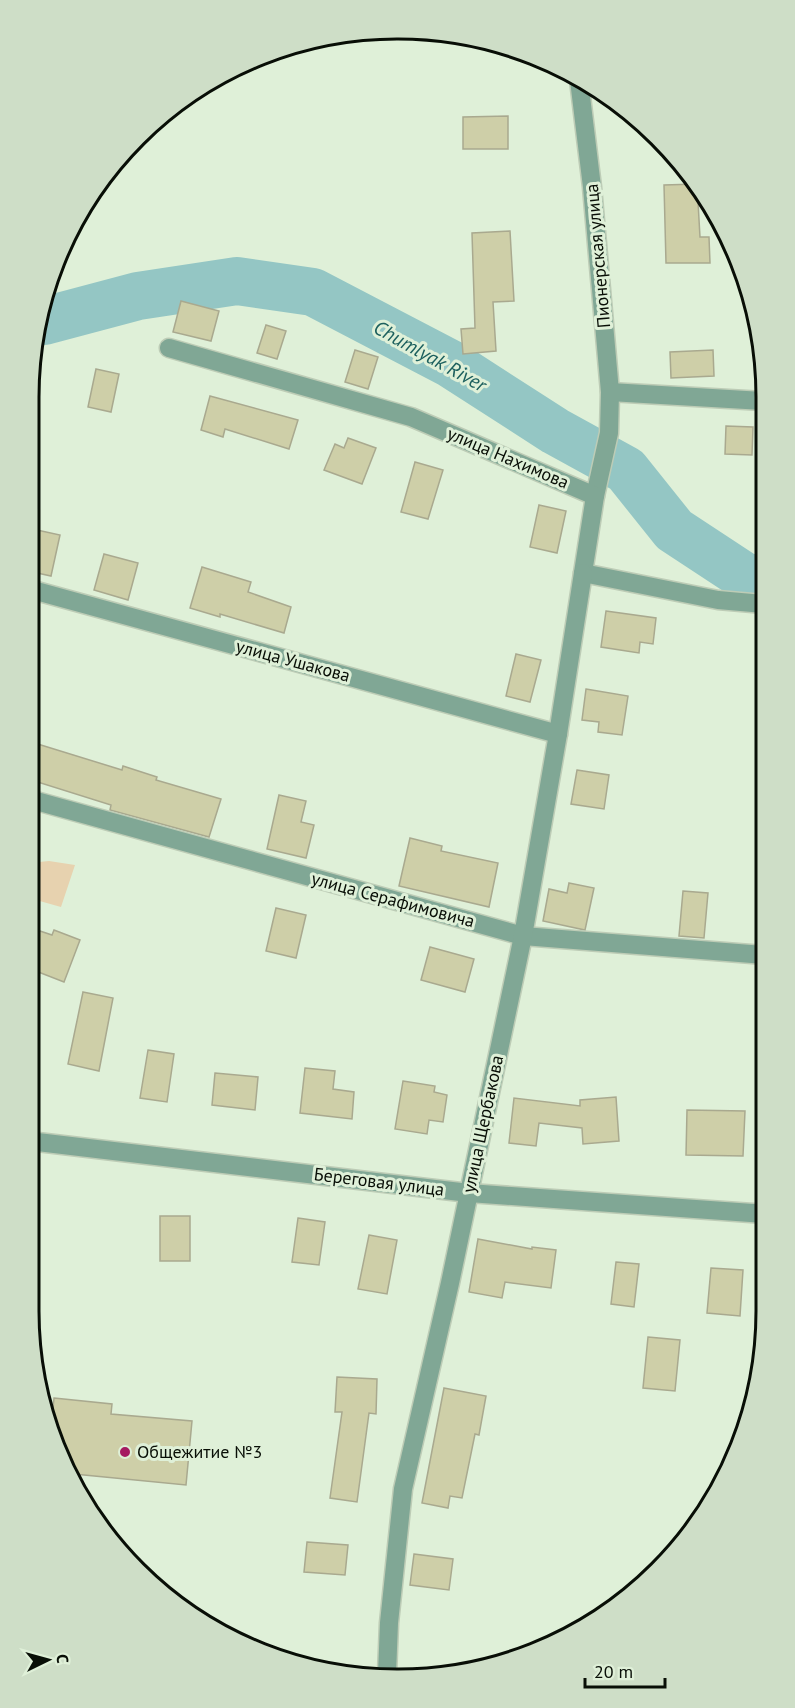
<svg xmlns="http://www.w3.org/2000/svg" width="795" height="1708" font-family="'PT Sans',sans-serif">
<rect width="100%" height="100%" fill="#dff0d8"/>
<!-- green -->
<polygon fill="#e7d2af" points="49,861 75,865 61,907 29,898 29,863"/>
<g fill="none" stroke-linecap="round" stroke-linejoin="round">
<!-- river -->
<polyline stroke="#94c6c4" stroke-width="48" points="44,321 138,296 237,281 313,292 451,364 555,431 626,470 674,530 747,578 764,578"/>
</g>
<!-- building -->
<g fill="#cecfa8" stroke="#a9a98f" stroke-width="1.5">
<polygon points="508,116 508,149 463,149 463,117"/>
<polygon points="697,184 700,237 709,237 710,263 666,263 664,185"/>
<polygon points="510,231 514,301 493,302 496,351 463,354 461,329 475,328 472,233"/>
<polygon points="181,301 219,311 211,341 173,332"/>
<polygon points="266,325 286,331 277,359 257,353"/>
<polygon points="355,350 378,357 368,389 345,382"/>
<polygon points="713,350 714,376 671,378 670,352"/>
<polygon points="96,369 119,374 111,412 88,407"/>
<polygon points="210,396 298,420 289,449 225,429 223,437 201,430"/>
<polygon points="726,426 753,427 752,455 725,454"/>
<polygon points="348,438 376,448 362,484 324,470 335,444 344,448"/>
<polygon points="415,462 443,470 428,519 401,512"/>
<polygon points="539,505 566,511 557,553 530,547"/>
<polygon points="28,528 60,535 51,576 28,571"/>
<polygon points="104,554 138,563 128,600 94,590"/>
<polygon points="202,567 251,582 248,592 291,607 284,633 220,614 220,617 190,608"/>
<polygon points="606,611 656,618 653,644 640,642 639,653 601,647"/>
<polygon points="516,654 541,660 530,702 506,696"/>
<polygon points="586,689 628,696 622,735 598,732 599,722 582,720"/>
<polygon points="28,741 122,770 123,766 157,777 156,780 221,799 209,837 110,810 111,805 28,779"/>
<polygon points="577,770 609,775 604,809 571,804"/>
<polygon points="279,795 306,801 301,822 314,825 306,858 267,849"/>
<polygon points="410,838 442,846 441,851 498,863 489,907 399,886"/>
<polygon points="569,883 594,888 585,930 543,921 549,889 567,893"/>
<polygon points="683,891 708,893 704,938 679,936"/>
<polygon points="276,908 306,915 296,958 266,951"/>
<polygon points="28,927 52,935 54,930 80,940 64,982 28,968"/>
<polygon points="430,947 474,959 465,992 421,980"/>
<polygon points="83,992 113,998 99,1071 68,1064"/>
<polygon points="148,1050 174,1054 167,1102 140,1098"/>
<polygon points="305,1068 335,1071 333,1089 354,1092 352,1119 300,1113"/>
<polygon points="215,1073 258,1077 255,1110 212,1105"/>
<polygon points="403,1081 435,1086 434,1092 447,1095 443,1122 429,1120 427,1134 395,1129"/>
<polygon points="616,1097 619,1141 583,1144 582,1128 539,1123 536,1146 509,1143 514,1098 580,1106 580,1100"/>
<polygon points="687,1110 745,1111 743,1156 686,1155"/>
<rect x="160" y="1216" width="30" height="45"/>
<polygon points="298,1218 325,1222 319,1265 292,1262"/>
<polygon points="369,1235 397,1240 387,1294 358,1289"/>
<polygon points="478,1239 532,1249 532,1247 556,1250 551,1288 505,1282 502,1298 469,1292"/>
<polygon points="616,1262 639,1264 634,1307 611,1304"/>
<polygon points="711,1268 743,1270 740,1316 707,1313"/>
<polygon points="648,1337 680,1340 675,1391 643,1388"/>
<polygon points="337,1377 377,1379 376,1414 369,1413 357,1502 330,1498 342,1412 335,1412"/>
<polygon points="444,1388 486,1396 479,1435 475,1434 462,1498 450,1496 448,1508 422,1503"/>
<polygon points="54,1398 112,1404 111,1414 192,1421 186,1485 74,1474 48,1429 45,1408 53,1409"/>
<polygon points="307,1542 348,1545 345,1575 304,1572"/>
<polygon points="414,1554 453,1559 449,1590 410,1585"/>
</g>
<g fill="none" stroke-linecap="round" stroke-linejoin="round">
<defs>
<g id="minor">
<polyline points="579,80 592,187 610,392 609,433 595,496"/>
<polyline points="169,348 411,417 595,496 583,573 718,600 764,604"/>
<polyline points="610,392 763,401"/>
<polyline points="29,589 558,734"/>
<polyline points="29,799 523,936 765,955"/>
<polyline points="29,1141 469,1193 766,1214"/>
<polyline points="387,1674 389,1623 403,1489 450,1283 523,936 558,734 583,573"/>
</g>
</defs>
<!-- minor casing -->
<use href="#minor" stroke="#bdccb6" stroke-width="21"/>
<!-- minor -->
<use href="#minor" stroke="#80a795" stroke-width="18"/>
</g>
<!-- markers -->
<circle fill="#a51a61" stroke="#dff0d8" stroke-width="2" cx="125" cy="1452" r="6"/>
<g text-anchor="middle" stroke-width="6" stroke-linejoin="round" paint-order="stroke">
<!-- street labels -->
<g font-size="18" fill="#080e06" stroke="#dff0d8">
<text transform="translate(598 256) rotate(-95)" y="6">Пионерская улица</text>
<text transform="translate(508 458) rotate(23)" y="6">улица Нахимова</text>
<text transform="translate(293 661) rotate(15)" y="6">улица Ушакова</text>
<text transform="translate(393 900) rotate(15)" y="6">улица Серафимовича</text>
<text transform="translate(483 1124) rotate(-78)" y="6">улица Щербакова</text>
<text transform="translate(379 1182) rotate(7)" y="6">Береговая улица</text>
</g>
<!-- poi labels -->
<g font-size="18" fill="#080e06" stroke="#dff0d8" text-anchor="start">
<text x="137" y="1458">Общежитие №3</text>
</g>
<!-- water labels -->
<g font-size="20" font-style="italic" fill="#1d605e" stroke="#dff0d8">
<text transform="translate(430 356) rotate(29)" y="7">Chumlyak River</text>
</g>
</g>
<!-- crop -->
<path d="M0 0H795V1708H0ZM397 39H398A358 358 0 0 1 756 397V1311A358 358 0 0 1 398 1669H397A358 358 0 0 1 39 1311V397A358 358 0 0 1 397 39Z" fill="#cedec7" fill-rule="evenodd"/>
<path fill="none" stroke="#080e06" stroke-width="3" d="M397 39H398A358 358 0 0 1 756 397V1311A358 358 0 0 1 398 1669H397A358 358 0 0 1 39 1311V397A358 358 0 0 1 397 39Z"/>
<!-- north arrow -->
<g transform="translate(48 1660) rotate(85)" stroke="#dff0d8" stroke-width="4.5" paint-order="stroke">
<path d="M0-4.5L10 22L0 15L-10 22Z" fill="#080e06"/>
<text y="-9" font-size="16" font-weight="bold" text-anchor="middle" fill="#080e06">С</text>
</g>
<!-- scale -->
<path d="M585 1678v9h80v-9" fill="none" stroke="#080e06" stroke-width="3"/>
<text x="594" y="1678" font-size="18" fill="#080e06" stroke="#dff0d8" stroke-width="4.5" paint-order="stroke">20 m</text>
</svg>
